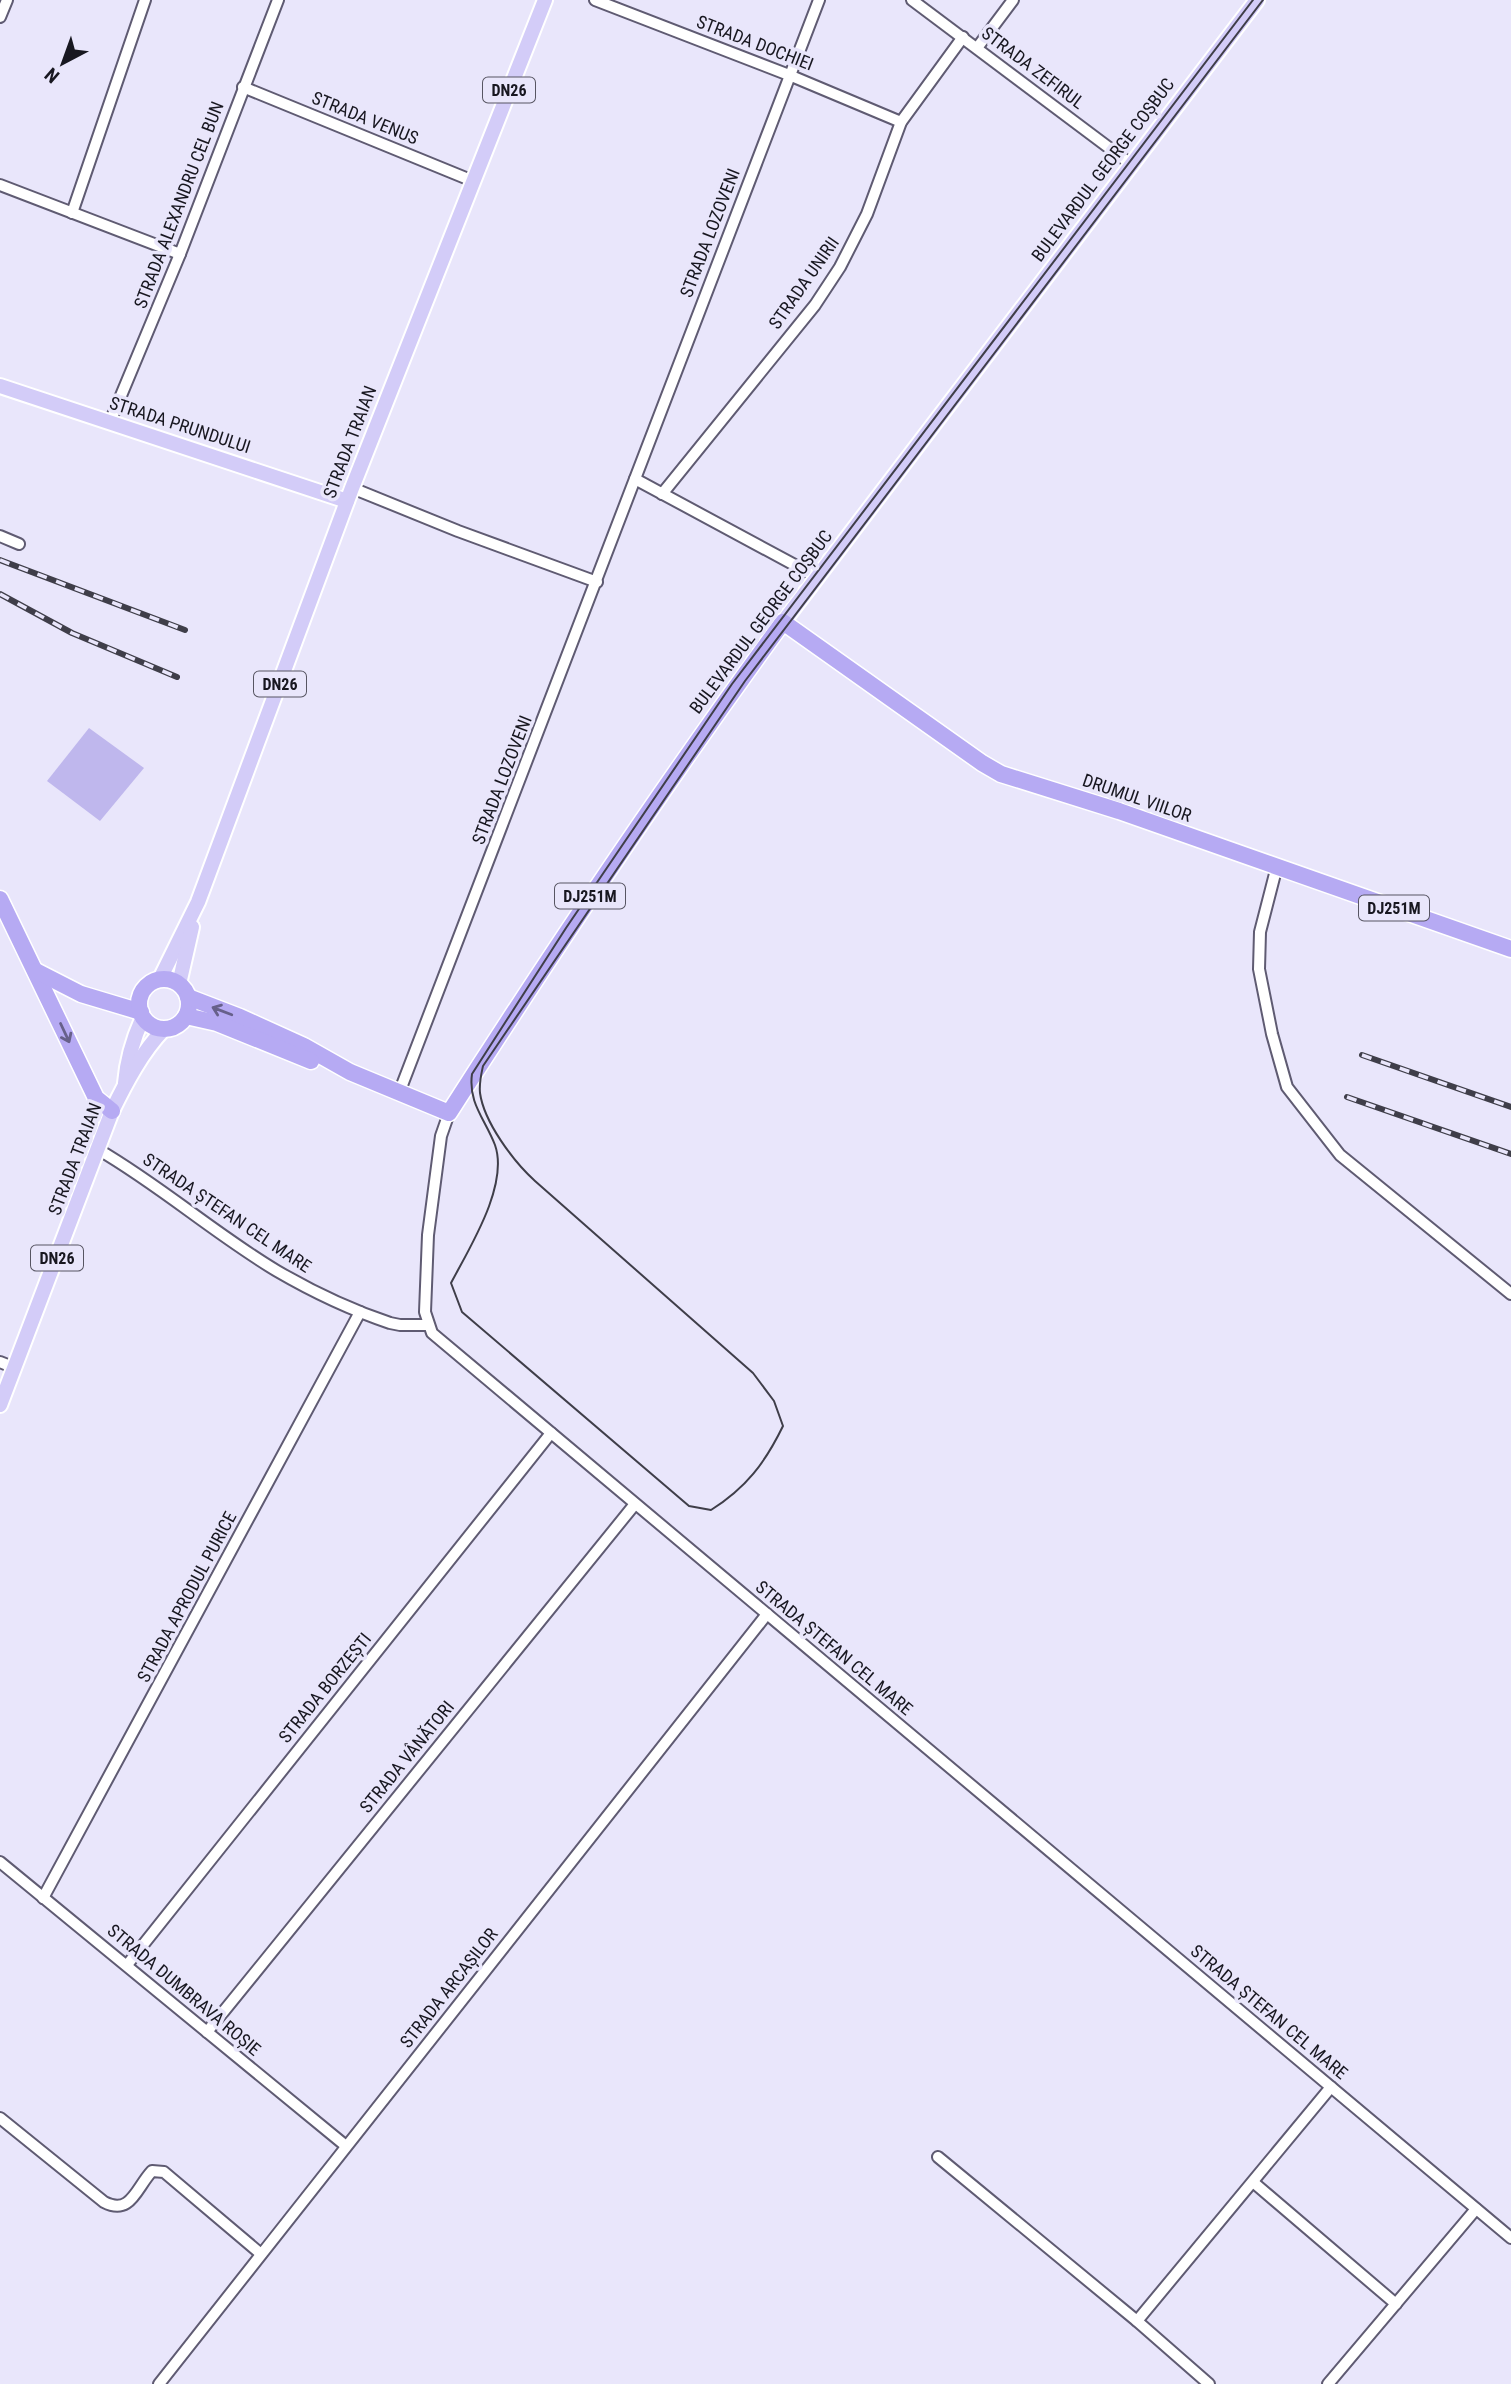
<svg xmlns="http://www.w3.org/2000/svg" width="1511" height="2384" font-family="'Roboto Condensed',sans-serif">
<rect width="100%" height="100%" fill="#e9e6fb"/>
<!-- grass -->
<polygon fill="#bfb7ed" points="89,728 144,768 100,821 47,781"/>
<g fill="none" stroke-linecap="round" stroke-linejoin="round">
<defs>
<g id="minor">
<polyline points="595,0 789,75 901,122"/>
<polyline points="912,0 1132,165"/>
<polyline points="0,17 7,0"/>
<polyline points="977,48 1013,0"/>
<polyline points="243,87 473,181"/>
<polyline points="0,185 180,254"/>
<polyline points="72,213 145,0"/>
<polyline points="110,422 180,254 278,0"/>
<polyline points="635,479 817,577"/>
<polyline points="352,488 458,531 597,582"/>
<polyline points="662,494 815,305 840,267 867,214 901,122 963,37"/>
<polyline points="0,536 19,544"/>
<polyline points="1277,866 1260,932 1259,969 1272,1034 1287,1087 1340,1155 1511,1294"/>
<polyline points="399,1093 819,0"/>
<polyline points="449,1113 441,1136 428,1235 425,1312 432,1333 1511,2238"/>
<path d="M99,1150C161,1186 215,1234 277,1271C313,1292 351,1310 390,1323L400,1325H427"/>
<polyline points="0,1362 15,1368"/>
<polyline points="0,1862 346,2146"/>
<polyline points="43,1898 360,1312"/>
<polyline points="127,1965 551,1433"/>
<polyline points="207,2032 635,1504"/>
<path d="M0,2118L104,2202C131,2216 136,2188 152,2171L164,2172L261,2254"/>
<polyline points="938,2157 1137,2321 1209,2384"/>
<polyline points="1253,2182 1396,2304"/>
<polyline points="1137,2321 1331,2087"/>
<polyline points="159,2384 767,1614"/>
<polyline points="1328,2384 1476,2209"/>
</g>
<g id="major">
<polyline points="0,386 347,501"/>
<polyline points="783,622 1257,0"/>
<polyline points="160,979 198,902 352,488 545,0"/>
<polyline points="179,984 192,927"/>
<path d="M125,1083C127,1059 133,1039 143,1017"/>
<path d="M0,1405L112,1111C126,1082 142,1052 164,1029"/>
</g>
<g id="highway">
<polyline points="0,899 96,1098 112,1111"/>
<polyline points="36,971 81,994 141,1012"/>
<circle cx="164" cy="1004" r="25"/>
<path d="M188,997L240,1017L304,1046L350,1072L449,1113C556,946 666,782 783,622L982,763L1001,774L1119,811L1511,949"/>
<polyline points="186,1016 217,1023 311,1061"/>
</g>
</defs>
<!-- minor casing -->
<use href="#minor" stroke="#5f5b72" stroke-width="14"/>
<!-- major casing -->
<use href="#major" stroke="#fff" stroke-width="18"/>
<!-- highway casing -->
<use href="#highway" stroke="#fff" stroke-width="19"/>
<!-- minor -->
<use href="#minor" stroke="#fff" stroke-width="10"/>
<!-- major -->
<use href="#major" stroke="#d3ccf8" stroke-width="14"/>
<!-- highway -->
<use href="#highway" stroke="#b6aaf3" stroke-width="16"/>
<!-- tram -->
<path stroke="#3f3e49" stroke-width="2" d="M1253,0L732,684L566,928L472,1074C468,1103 485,1119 495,1145C509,1185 470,1247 451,1283L462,1312L689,1506L711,1510C746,1488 765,1463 783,1426L774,1401L753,1373L535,1181C513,1161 484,1122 480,1093C479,1083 481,1075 483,1066L745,681L1263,0"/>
<defs>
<g id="rail">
<polyline points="0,560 185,630"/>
<polyline points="0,594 72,633 177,677"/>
<polyline points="1362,1055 1511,1107"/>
<polyline points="1347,1097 1511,1154"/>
</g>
</defs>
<!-- rail casing -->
<use href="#rail" stroke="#3f3e49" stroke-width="6"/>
<!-- rail -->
<use href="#rail" stroke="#e9e6fb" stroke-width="3.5" stroke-dasharray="10" stroke-linecap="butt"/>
</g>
<!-- one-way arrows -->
<defs><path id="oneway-shaft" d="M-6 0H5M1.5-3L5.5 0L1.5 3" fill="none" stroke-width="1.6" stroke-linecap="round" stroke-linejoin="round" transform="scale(1.75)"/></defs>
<g stroke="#67608a">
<use href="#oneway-shaft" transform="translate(222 1011) rotate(-159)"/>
<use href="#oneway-shaft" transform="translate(65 1033) rotate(65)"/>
</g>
<g text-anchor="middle" stroke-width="7" stroke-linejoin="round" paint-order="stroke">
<!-- shield labels -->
<g fill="#e9e6fb" stroke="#575562" stroke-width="2">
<rect x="483" y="77.5" width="52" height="25" rx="5"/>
<rect x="254" y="671.5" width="52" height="25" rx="5"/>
<rect x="555" y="883.5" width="70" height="25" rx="5"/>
<rect x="1359" y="895.5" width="70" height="25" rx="5"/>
<rect x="31" y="1245.5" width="52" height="25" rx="5"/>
</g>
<g font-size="16" font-weight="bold" fill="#181720">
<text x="509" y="96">DN26</text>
<text x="280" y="690">DN26</text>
<text x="590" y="902">DJ251M</text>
<text x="1394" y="914">DJ251M</text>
<text x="57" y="1264">DN26</text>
</g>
<!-- street labels -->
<g font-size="18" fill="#181720" stroke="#e9e6fb">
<text transform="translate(755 43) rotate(21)" y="6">STRADA DOCHIEI</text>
<text transform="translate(1033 68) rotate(37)" y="6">STRADA ZEFIRUL</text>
<text transform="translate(365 118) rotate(22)" y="6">STRADA VENUS</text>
<text transform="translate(1103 170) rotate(-53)" y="6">BULEVARDUL GEORGE COȘBUC</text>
<text transform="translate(179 205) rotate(-69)" y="6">STRADA ALEXANDRU CEL BUN</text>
<text transform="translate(710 233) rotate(-69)" y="6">STRADA LOZOVENI</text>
<text transform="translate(804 283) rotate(-55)" y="6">STRADA UNIRII</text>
<text transform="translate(180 425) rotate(18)" y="6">STRADA PRUNDULUI</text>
<text transform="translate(350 442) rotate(-69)" y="6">STRADA TRAIAN</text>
<text transform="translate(761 622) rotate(-53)" y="6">BULEVARDUL GEORGE COȘBUC</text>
<text transform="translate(502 780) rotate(-69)" y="6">STRADA LOZOVENI</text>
<text transform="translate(1137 798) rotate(19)" y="6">DRUMUL VIILOR</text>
<text transform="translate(75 1159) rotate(-69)" y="6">STRADA TRAIAN</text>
<text transform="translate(227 1213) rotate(34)" y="6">STRADA ȘTEFAN CEL MARE</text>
<text transform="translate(187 1597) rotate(-62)" y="6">STRADA APRODUL PURICE</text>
<text transform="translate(834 1648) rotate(40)" y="6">STRADA ȘTEFAN CEL MARE</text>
<text transform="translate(325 1688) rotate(-51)" y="6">STRADA BORZEȘTI</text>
<text transform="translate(407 1757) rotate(-51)" y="6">STRADA VÂNĂTORI</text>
<text transform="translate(449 1988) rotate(-52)" y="6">STRADA ARCAȘILOR</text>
<text transform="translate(184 1990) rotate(40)" y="6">STRADA DUMBRAVA ROȘIE</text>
<text transform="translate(1269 2012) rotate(40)" y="6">STRADA ȘTEFAN CEL MARE</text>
</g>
</g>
<!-- north arrow -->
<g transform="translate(63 63) rotate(221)" stroke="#e9e6fb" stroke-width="5" paint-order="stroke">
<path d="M0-5L12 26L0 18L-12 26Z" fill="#181720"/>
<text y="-10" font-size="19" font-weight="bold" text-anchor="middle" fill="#181720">N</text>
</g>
</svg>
